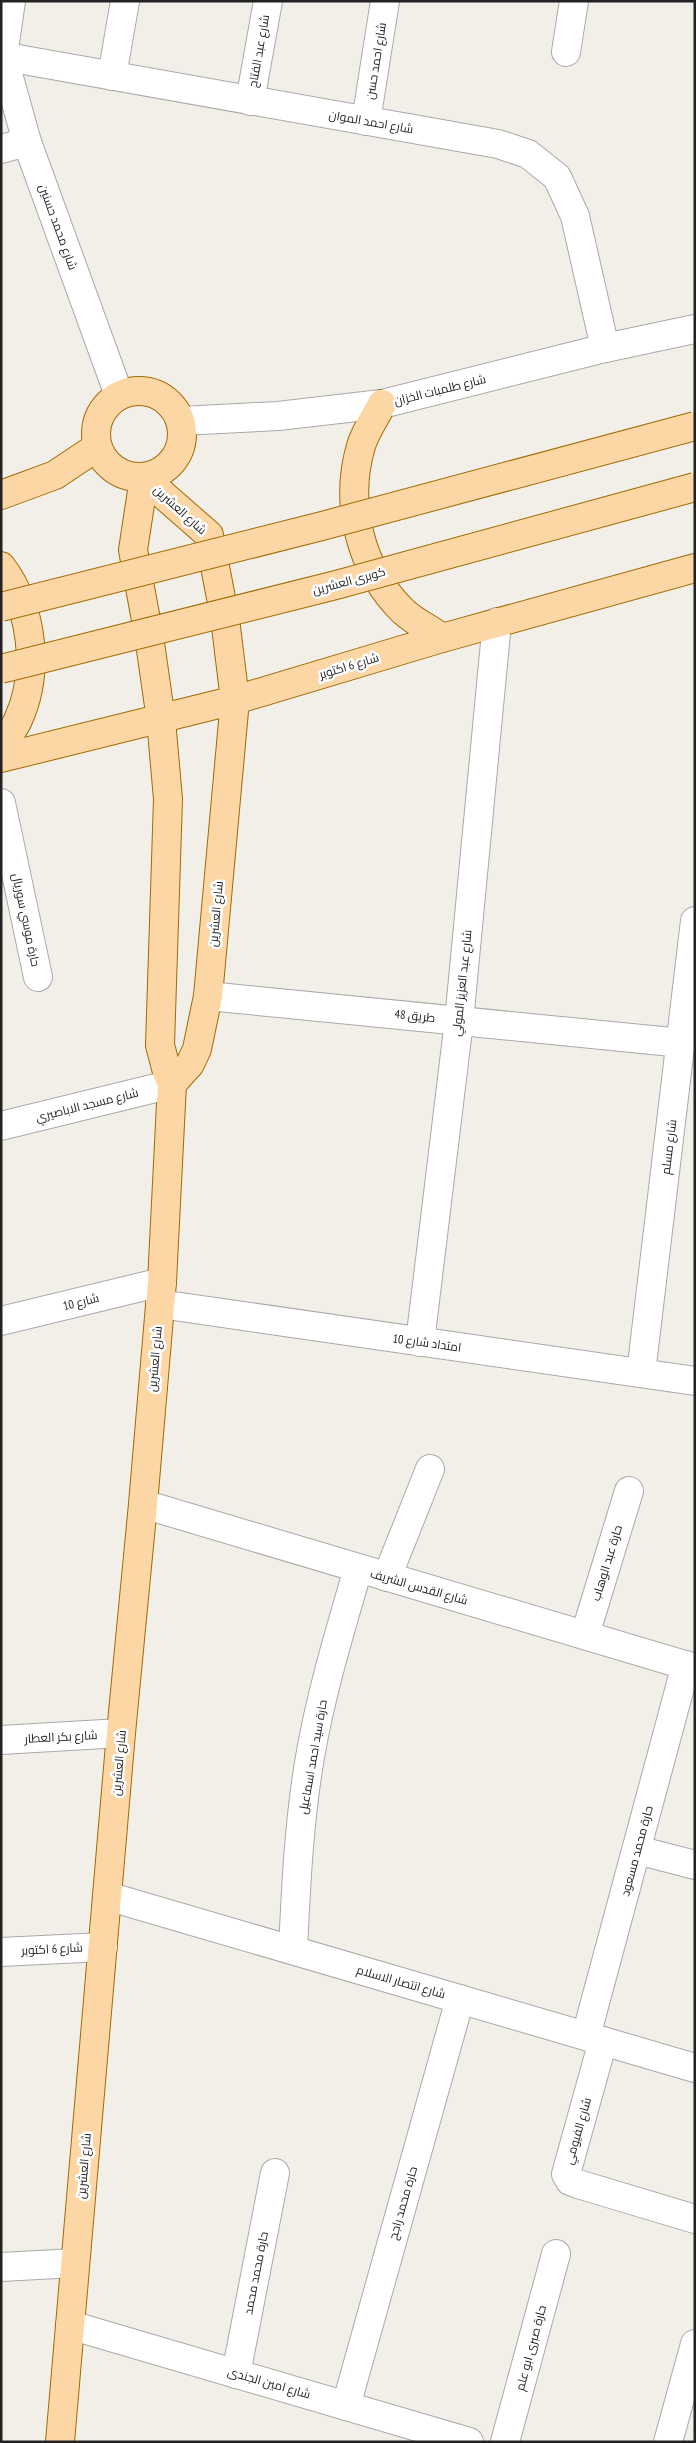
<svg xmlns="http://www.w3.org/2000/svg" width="696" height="2443" font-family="'PT Sans Narrow',Cairo,sans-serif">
<rect width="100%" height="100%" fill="#f2efe9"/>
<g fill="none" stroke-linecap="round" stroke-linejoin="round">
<defs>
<g id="minor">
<polyline points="11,1 3,56 27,142 119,395"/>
<polyline points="566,52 574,1"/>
<polyline points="1,56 498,144 528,154 557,177 575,216 605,348"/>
<polyline points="112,76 125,1"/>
<polyline points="250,101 268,1"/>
<polyline points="366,121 385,1"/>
<polyline points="1,149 27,142"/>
<polyline points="181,421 278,416 382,404 605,348 695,329"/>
<polyline points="1,803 38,977"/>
<polyline points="208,996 682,1043"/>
<polyline points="1,1126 172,1084"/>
<polyline points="160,1304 695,1381"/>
<polyline points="1,1321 162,1282"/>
<polyline points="420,1342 459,1021 497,622"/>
<polyline points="641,1373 695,921"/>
<polyline points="143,1504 695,1668"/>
<polyline points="387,1577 430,1469"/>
<polyline points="585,1635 629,1491"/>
<polyline points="1,1740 121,1733"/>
<polyline points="637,1850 695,1865"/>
<polyline points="107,1896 695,2068"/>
<path d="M293,1950C296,1885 299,1821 310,1757C321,1693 340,1631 358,1569"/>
<polyline points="1,1952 103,1947"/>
<polyline points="586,2036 686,1665"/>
<polyline points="603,2041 566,2174 570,2181 578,2184 695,2219"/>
<polyline points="1,2267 75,2263"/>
<polyline points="70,2325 469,2442"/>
<polyline points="236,2374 275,2173"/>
<polyline points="346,2406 460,1999"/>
<polyline points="505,2442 556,2254"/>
<polyline points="668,2442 695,2344"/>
</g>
<g id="major">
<circle cx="139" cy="434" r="43"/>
<path d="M382,404C375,418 365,432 361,446C344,503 360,570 404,612C415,622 430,629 442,638"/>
<polyline points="144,478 209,535 225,619 235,700 208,996 197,1049 190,1064 172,1084"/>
<polyline points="1,495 55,475 97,447"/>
<path d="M1,566C33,608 40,672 18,720C14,729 7,738 1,746"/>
<polyline points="1,758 235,700 442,638 695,568"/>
<polyline points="60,2442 121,1733 143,1504 162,1282 172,1084 167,1072 160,1045 168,799 161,720 149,636 133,550 144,478"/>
</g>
</defs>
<!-- minor casing -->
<use href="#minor" stroke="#a9a9a9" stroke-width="30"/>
<!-- major casing -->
<use href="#major" stroke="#a06b00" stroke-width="30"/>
<!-- minor -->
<use href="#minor" stroke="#fff" stroke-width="28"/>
<!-- major -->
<use href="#major" stroke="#fcd6a4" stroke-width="28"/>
<defs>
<g id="major-bridge">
<polyline points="1,607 322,526 695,426"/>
<polyline points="1,669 336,585 695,487"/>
</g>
</defs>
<!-- major-bridge casing -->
<use href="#major-bridge" stroke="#a06b00" stroke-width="30" stroke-linecap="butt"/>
<!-- major-bridge -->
<use href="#major-bridge" stroke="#fcd6a4" stroke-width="28"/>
</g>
<g text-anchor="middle" stroke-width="5" stroke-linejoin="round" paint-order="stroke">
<!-- street labels -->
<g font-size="12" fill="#222" stroke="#fff">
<text transform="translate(259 51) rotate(-80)" y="4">شارع عبد الفتاح</text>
<text transform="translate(376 61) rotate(-81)" y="4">شارع احمد حسن</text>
<text transform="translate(371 122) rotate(10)" y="4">شارع احمد الموان</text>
<text transform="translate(58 227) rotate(70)" y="4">شارع محمد حسنين</text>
<text transform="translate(440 390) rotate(-14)" y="4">شارع طلمبات الخزان</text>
<text transform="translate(180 510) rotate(42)" y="4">شارع العشرين</text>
<text transform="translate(349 581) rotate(-15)" y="4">كوبرى العشرين</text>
<text transform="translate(349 666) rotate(-17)" y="4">شارع 6 اكتوبر</text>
<text transform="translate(216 914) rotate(-85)" y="4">شارع العشرين</text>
<text transform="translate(26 920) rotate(78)" y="4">حارة موسي سوريال</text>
<text transform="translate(462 983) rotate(-84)" y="4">شارع عبد العزيز المولي</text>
<text transform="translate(415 1016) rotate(6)" y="4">طريق 48</text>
<text transform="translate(87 1105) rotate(-14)" y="4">شارع مسجد الاباصيري</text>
<text transform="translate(669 1147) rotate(-83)" y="4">شارع مسلم</text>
<text transform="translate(81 1302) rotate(-14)" y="4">شارع 10</text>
<text transform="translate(427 1343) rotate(8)" y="4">امتداد شارع 10</text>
<text transform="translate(155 1359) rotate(-85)" y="4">شارع العشرين</text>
<text transform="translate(607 1563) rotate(-73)" y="4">حارة عبد الوهاب</text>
<text transform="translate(419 1587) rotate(16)" y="4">شارع القدس الشريف</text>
<text transform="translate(61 1737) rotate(-3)" y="4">شارع بكر العطار</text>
<text transform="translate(313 1757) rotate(-80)" y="4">حارة سيد احمد اسماعيل</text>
<text transform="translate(119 1763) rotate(-85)" y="4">شارع العشرين</text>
<text transform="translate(637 1851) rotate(-75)" y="4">حارة محمد مسعود</text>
<text transform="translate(52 1949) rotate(-3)" y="4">شارع 6 اكتوبر</text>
<text transform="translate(401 1982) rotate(16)" y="4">شارع انتصار الاسلام</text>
<text transform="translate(578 2131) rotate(-74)" y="4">شارع الفيومي</text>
<text transform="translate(84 2166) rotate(-85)" y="4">شارع العشرين</text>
<text transform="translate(403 2203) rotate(-74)" y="4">حارة محمد راجح</text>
<text transform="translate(256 2273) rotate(-79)" y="4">حارة محمد محمد</text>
<text transform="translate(531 2348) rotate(-75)" y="4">حارة صبرى ابو علم</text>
<text transform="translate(269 2383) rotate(16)" y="4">شارع امين الجندى</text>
</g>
</g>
<!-- border -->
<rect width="696" height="2443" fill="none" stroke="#222222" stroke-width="5"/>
</svg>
